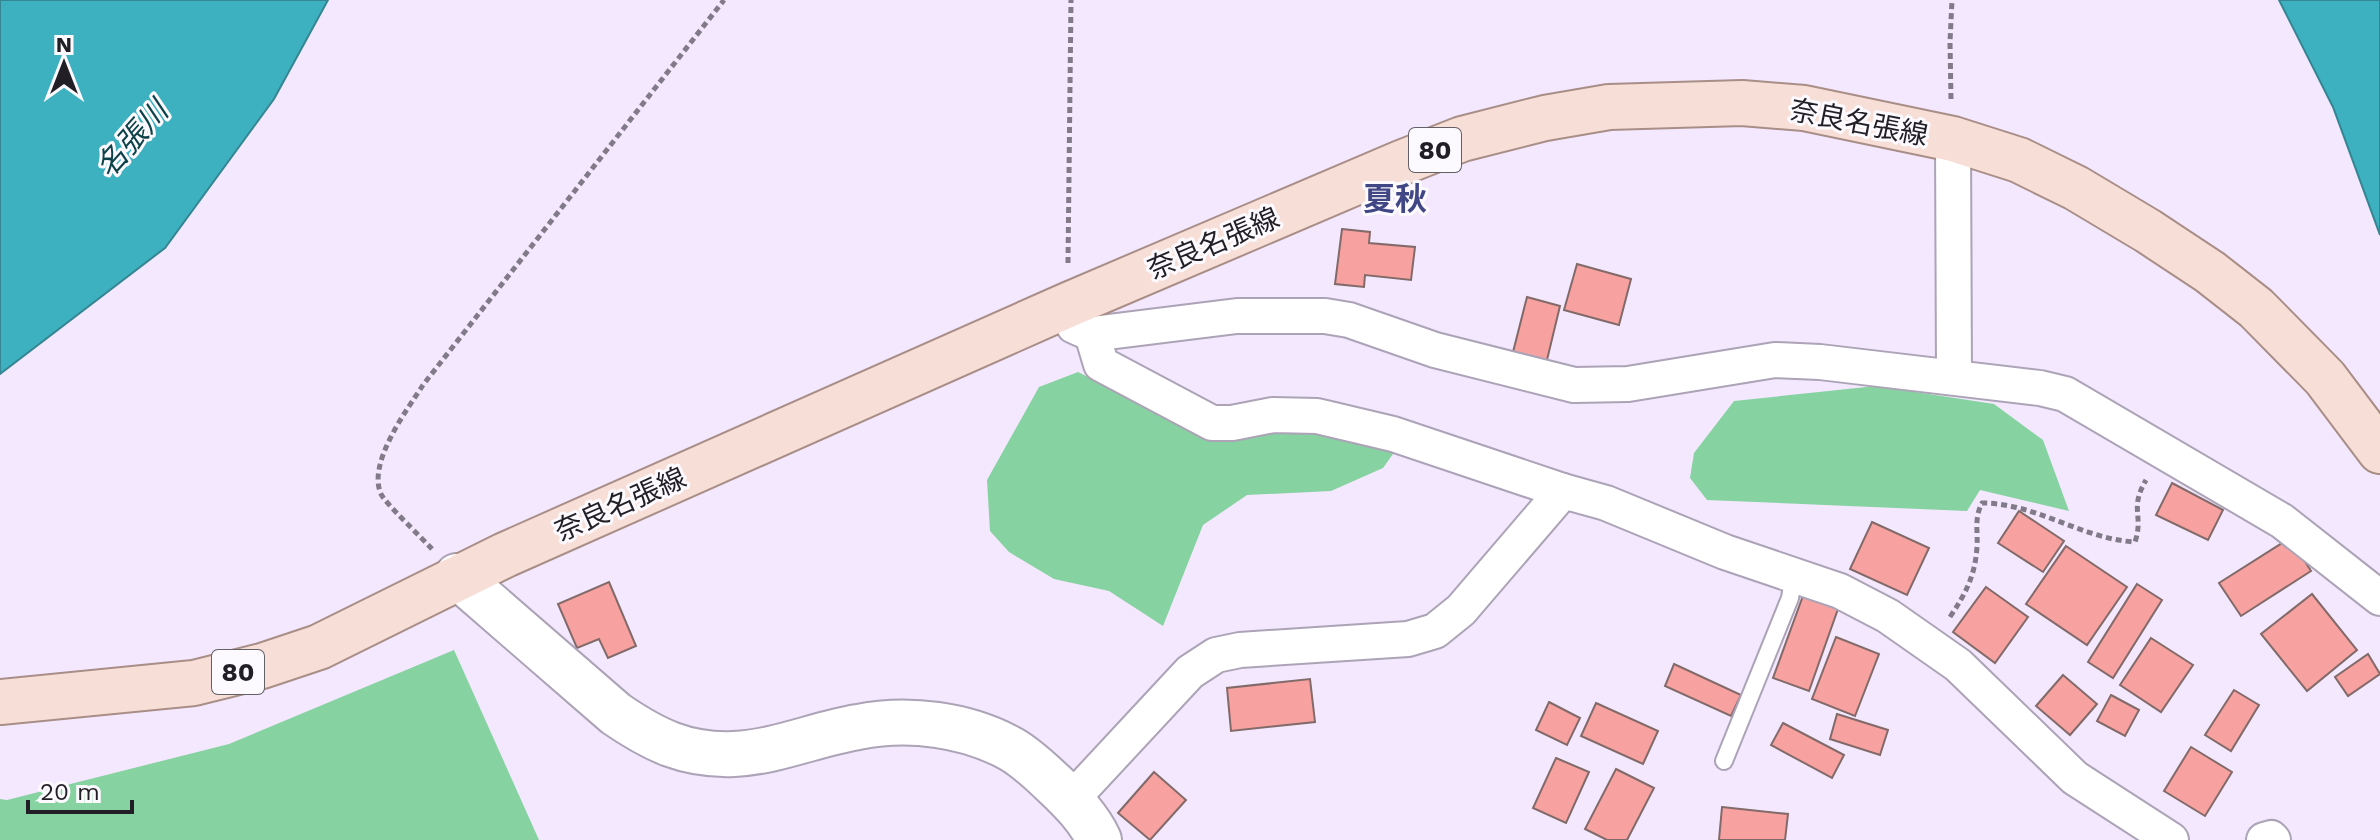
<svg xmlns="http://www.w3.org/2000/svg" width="2380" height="840" font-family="'Work Sans','Noto Sans JP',sans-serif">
<rect width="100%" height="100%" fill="#f3e8fe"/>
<!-- forest -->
<g fill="#86d2a0">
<polygon points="1078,372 1206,435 1317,426 1398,447 1383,468 1331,491 1247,495 1203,525 1163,626 1109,591 1054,579 1009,552 990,531 987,480 1039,387"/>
<polygon points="1876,386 1994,404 2043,440 2069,511 1980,490 1967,511 1707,500 1690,478 1694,453 1734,401"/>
<polygon points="454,650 539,840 0,840 0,799 7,800 229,744"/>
</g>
<!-- water -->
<g fill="#3db1c0" stroke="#358592" stroke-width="2">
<polygon points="0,0 328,0 274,99 165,248 0,374"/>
<polygon points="2279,0 2380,0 2380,235 2333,107"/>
</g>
<!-- building -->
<g fill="#f7a1a0" stroke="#826a69" stroke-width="2">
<polygon points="1342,229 1370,232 1369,243 1415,247 1411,280 1365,275 1364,287 1335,284"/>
<polygon points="1577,264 1631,279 1619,325 1564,310"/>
<polygon points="1527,297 1560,306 1546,364 1512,356"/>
<polygon points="2172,483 2223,510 2208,540 2156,515"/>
<polygon points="2019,511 2064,541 2043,572 1998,543"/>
<polygon points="1872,522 1929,548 1907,595 1850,569"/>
<polygon points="2290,538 2311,571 2241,616 2219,583"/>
<polygon points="2066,546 2127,587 2087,645 2026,604"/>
<polygon points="609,582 636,646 608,658 599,639 577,648 558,604"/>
<polygon points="2137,584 2162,600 2113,678 2088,662"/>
<polygon points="1986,587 2028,617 1995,663 1953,632"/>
<polygon points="1804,593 1839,606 1809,691 1773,678"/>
<polygon points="2312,594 2357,650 2307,691 2261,634"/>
<polygon points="1836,637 1879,654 1855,716 1812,699"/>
<polygon points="2151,638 2193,665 2161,712 2120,685"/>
<polygon points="2368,654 2380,674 2348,696 2335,677"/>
<polygon points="1674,664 1741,695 1731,716 1665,686"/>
<polygon points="2063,675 2097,704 2070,735 2036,706"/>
<polygon points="1310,679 1315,722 1231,731 1227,688"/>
<polygon points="2234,690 2259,705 2231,751 2205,735"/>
<polygon points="2111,695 2139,710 2125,736 2097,721"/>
<polygon points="1549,702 1580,718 1567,745 1536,730"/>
<polygon points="1596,703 1658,731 1643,764 1581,736"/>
<polygon points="1837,714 1888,730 1880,755 1830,739"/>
<polygon points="1783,723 1844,755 1832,778 1771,745"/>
<polygon points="2191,747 2232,772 2205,816 2164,791"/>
<polygon points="1556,758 1589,772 1566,823 1533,808"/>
<polygon points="1616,769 1654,788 1627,840 1607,840 1585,829"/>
<polygon points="1154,772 1186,800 1150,840 1118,813"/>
<polygon points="1722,807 1788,814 1785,840 1719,840"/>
</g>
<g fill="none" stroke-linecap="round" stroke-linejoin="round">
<defs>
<polyline id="lane" points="1724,761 1790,598 1794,574"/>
<g id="street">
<polyline points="1953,139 1954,376"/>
<polyline points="1068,305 1074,326 1092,334 1237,316 1325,316 1349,320 1435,350 1574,385 1628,384 1775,360 1820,362 2040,388 2065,394 2282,521 2380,598"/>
<polyline points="1092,334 1101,364 1212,423 1232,423 1273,415 1317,416 1393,434 1563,491"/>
<polyline points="1071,800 1190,672 1216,655 1240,650 1408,639 1435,631 1461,610 1563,491 1606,503 1725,552 1840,591 1888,616 1958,665 2075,778 2171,840"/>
<polyline points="2264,840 2271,838 2273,840"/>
</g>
<path id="secondary" d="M457,576L616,714C654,740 686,756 734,754C777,752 816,734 858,727C908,717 966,724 1011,749C1027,758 1041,772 1054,784C1071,800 1089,818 1099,840"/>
<polyline id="primary" points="0,702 194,683 262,666 319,647 505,555 1068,305 1401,163 1462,139 1545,118 1609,107 1742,103 1804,108 1953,139 2019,160 2076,188 2148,231 2210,272 2256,308 2325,378 2380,451"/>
</defs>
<!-- lane casing -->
<use href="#lane" stroke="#aca3b7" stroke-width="20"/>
<!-- street casing -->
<use href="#street" stroke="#aca3b7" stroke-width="38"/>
<!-- secondary casing -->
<use href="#secondary" stroke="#aca3b7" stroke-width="48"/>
<!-- primary casing -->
<use href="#primary" stroke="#a98e88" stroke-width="48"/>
<!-- path -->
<g stroke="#817a88" stroke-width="5" stroke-dasharray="6 4" stroke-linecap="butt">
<polyline points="1951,99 1950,42 1952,0"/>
<polyline points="1068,263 1071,0"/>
<path d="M432,549C423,539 385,503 381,494C367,463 407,410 423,385L724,0"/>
<path d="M1950,617C1966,593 1975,576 1977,547C1978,530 1974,519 1982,503C2036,503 2082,539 2135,542C2144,515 2129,509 2146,480"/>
</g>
<!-- lane -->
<use href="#lane" stroke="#fff" stroke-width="16"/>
<!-- street -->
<use href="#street" stroke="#fff" stroke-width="34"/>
<!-- secondary -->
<use href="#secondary" stroke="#fff" stroke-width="44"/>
<!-- primary -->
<use href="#primary" stroke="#f7dfd7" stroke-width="44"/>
</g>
<g text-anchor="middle" stroke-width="6" stroke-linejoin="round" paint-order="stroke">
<!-- shield labels -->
<g fill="#fcfafe" stroke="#636066" stroke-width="2">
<rect x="1409" y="128" width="52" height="44" rx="6"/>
<rect x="212" y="650" width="52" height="44" rx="6"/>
</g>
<g font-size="26" font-weight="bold" fill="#221e25">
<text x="1435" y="159">80</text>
<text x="238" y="681">80</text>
</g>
<!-- street labels -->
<g font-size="28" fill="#221e25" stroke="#fcfafe">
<text transform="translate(1859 122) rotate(11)" y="10">奈良名張線</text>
<text transform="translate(1213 243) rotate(-23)" y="10">奈良名張線</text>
<text transform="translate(620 504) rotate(-24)" y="10">奈良名張線</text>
</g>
<!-- water labels -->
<g font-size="30" font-style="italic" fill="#0e4249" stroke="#fcfafe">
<text transform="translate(132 139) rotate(-48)" y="10">名張川</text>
</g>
<!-- quarter labels -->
<g font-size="32" font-weight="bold" fill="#414784" stroke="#fcfafe">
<text x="1395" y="210">夏秋</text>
</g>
</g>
<!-- north arrow -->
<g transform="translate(64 64)" stroke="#fcfafe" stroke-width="6" paint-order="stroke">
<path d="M0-6L14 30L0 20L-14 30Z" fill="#221e25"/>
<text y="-12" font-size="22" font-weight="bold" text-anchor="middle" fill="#221e25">N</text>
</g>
<!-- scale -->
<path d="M28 800v12h104v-12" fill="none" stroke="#221e25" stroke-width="4"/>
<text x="40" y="800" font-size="24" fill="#221e25" stroke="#fcfafe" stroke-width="6" paint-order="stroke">20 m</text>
</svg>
